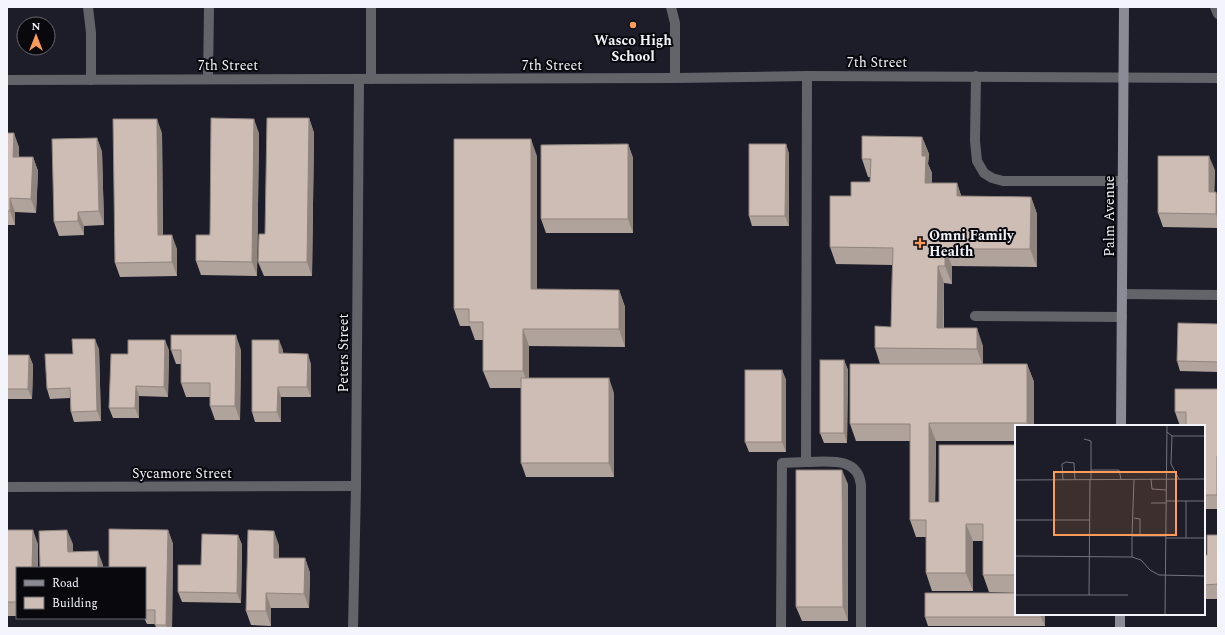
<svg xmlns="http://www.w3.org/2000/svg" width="1225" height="635" font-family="Spectral,serif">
<rect width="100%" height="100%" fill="#1d1d29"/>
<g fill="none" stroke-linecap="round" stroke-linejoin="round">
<!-- service -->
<g stroke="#63636a" stroke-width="10">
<polyline points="88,7 91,33 91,80"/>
<polyline points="671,7 675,23 675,78"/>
<polyline points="1215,7 1218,14"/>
<polyline points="976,76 975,141 977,161 984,173 992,178 1003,181 1123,181"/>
<polyline points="208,79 209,7"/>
<polyline points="371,79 371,7"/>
<polyline points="1122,294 1218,295"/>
<polyline points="975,316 1122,317"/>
<path d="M806,462C828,462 858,456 861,485V628"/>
<polyline points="781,628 782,463 806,462 807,76"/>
</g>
<!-- minor -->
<g stroke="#63636a" stroke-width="10">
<polyline points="7,487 356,486"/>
<polyline points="353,628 356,486 359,79"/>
</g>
<!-- tertiary -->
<polyline stroke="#63636a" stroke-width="10" points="7,80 675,78 807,76 1218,78"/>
<!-- secondary -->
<g stroke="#8a8b95" stroke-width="10">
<polyline points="1121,426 1124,7"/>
<polyline points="1120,628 1120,614"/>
</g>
</g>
<!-- wall -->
<g fill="#b0a39b">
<polygon points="309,118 314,133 312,276 264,276 258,262 265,234"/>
<polygon points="7,133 19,147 19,157 33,157 38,171 36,213 15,212 15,225 7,225"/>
<polygon points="162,133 163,235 177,249 177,276 120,277 115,263"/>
<polygon points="259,133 257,276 201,275 196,261"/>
<polygon points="922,137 929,154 928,164 932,173 932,183 957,183 961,196 1031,197 1037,214 1037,267 952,266 952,284 944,283 944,328 983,346 983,364 1027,364 1034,382 1034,426 1016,426 1016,441 936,441 935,502 939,502 1016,445 1016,593 989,592 983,575 983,541 973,541 973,591 932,591 926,573 926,537 916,537 910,520 910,441 856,441 850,424 880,364 875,348 891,327 892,265 836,264 830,247 851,196 870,182 871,177 868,177 862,159"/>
<polygon points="97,138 102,152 104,225 84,226 84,235 59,236 54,222"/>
<polygon points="628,144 633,158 633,233 546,233 541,219"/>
<polygon points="786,144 789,154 789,226 752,226 749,216"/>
<polygon points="537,156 537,290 619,290 625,307 625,347 529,346 529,378 614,393 614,477 526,477 521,463 521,388 490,388 483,371 483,340 475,340 470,326 460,326 454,309"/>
<polygon points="1215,170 1214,192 1218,197 1218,228 1163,227 1158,213"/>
<polygon points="1218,324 1218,372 1180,371 1177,361"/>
<polygon points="99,349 101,421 74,422 71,412 70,398 50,399 47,389 73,354"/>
<polygon points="169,350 168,397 139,396 139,418 113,418 109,408 128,354"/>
<polygon points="171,350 241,350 240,420 215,420 210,406 210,397 186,397 181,383 181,364 176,364"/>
<polygon points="283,350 283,353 311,364 311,397 281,397 281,422 255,422 252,412"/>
<polygon points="7,355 29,355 33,365 32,399 7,399"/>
<polygon points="844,360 848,370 847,443 824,443 820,433"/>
<polygon points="782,370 786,380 786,452 749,452 745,442"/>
<polygon points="1218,389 1218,509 1204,509 1204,426 1180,426 1175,412"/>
<polygon points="848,484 848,621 802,621 796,607"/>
<polygon points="7,530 38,544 17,568 17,616 7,616"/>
<polygon points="168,530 173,544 172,628 156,628 155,624 147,624 144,618 145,618 145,568"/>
<polygon points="238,535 242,545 241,603 182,602 178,592 201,565"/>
<polygon points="1218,535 1218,599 1204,599 1204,555 1207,555"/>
<polygon points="279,545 279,558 305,558 310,573 309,608 271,608 271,626 251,625 246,611"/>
<polygon points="1045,614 1045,626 928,626 925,617"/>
</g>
<!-- shaded-wall -->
<g fill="#90847e">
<polygon points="309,118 314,133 312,276 307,262"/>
<polygon points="157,119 162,133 163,249 158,235"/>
<polygon points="254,119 259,133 257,276 252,262"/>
<polygon points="14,133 19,147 18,171 13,157"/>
<polygon points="922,137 929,154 928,164 932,173 932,200 925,183 922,156"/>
<polygon points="97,138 102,152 104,225 99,211"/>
<polygon points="531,139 537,156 537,307 531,289"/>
<polygon points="628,144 633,158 633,233 628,219"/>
<polygon points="786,144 789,154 789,226 785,216"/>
<polygon points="1209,156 1215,170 1214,206 1209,192"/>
<polygon points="33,157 38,171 36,213 31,199"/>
<polygon points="957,183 963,201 957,196"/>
<polygon points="1216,192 1218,197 1218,221 1216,214"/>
<polygon points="1031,197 1037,214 1037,267 1030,249"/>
<polygon points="10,198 15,212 15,225 10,211"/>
<polygon points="78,212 84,226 84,235 78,221"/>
<polygon points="172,235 177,249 177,276 172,262"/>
<polygon points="945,249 952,266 952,284 945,266"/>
<polygon points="938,266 944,283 943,345 937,328"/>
<polygon points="619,290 625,307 625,347 619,329"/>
<polygon points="977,328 983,346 983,366 977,349"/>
<polygon points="523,329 529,346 529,388 523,371"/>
<polygon points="236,335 241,350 240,420 235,406"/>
<polygon points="95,339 99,349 101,421 97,411"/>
<polygon points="165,340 169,350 168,397 164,387"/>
<polygon points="279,340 283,350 282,363 279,353"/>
<polygon points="308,354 311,364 311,397 307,387"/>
<polygon points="29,355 33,365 32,399 28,389"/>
<polygon points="844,360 848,370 847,443 844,433"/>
<polygon points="1027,364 1034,382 1034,426 1028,426 1027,423"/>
<polygon points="782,370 786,380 786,452 782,442"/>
<polygon points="609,378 614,393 614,477 609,463"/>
<polygon points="136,386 139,396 139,418 135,408"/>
<polygon points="278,387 281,397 281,422 277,412"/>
<polygon points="929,423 936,441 935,519 929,502"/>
<polygon points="1217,456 1218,459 1218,498 1217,495"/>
<polygon points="842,470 848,484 848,621 843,607"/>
<polygon points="966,524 973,541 973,591 966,573"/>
<polygon points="33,530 38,544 38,568 32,568"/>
<polygon points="67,530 73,544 73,566 68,552"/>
<polygon points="168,530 173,544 172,628 167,628 166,625"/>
<polygon points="274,531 279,545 279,572 274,558"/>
<polygon points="238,535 242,545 241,603 237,593"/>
<polygon points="98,551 103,565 103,568 98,568"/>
<polygon points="305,558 310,573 309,608 304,594"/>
<polygon points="266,593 271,608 271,626 266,611"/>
<polygon points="1041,614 1045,614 1045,626 1041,617"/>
</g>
<!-- building -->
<g fill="#cdbdb4" stroke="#90847e">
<polygon points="211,118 254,119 252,262 196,261 196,235 210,235"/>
<polygon points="267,118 309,118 307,262 258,262 259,234 265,234"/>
<polygon points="113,119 157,119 158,235 172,235 172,262 115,263"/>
<polygon points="7,133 14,133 13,157 33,157 31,199 10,198 10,211 7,211"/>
<polygon points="862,136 922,137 922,156 926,156 925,183 957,183 957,196 1031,197 1030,249 945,249 945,266 938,266 937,328 977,328 977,349 875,348 875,326 891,327 893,248 830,247 830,196 851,196 851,182 870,182 871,159 862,159"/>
<polygon points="97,138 99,211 78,212 78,221 54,222 52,139"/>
<polygon points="454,139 531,139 531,289 619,290 619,329 523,329 523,371 483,371 483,322 469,322 469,309 454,309"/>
<polygon points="628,144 628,219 541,219 541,145"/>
<polygon points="749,144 786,144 785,216 749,216"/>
<polygon points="1158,156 1209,156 1209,192 1216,192 1216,214 1158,213"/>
<polygon points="1178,323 1218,324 1218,362 1177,361"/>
<polygon points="171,335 236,335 235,406 210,406 210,383 181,383 181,350 171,350"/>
<polygon points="72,339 95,339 97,411 71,412 70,388 47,389 45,354 73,354"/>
<polygon points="128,340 165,340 164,387 136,386 135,408 109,408 111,354 128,354"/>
<polygon points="252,340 279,340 279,353 308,354 307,387 278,387 277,412 252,412"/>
<polygon points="7,355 29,355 28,389 7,389"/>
<rect x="820" y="360" width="24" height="73"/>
<polygon points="850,364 1027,364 1027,423 929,423 929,502 939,502 939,445 1016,445 1016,575 983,575 983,524 966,524 966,573 926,573 926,520 910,520 910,424 850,424"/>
<rect x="745" y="370" width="37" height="72"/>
<rect x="521" y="378" width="88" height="85"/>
<polygon points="1175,389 1218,389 1218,456 1217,456 1217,495 1204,495 1204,426 1186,426 1186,412 1175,412"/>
<polygon points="796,470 842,470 843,607 796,607"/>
<polygon points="109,529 168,530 166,625 155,625 155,610 145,610 145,568 109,568"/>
<polygon points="7,530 33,530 32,568 17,568 17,602 7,602"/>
<polygon points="67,530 68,552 98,551 98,568 40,568 39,531"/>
<polygon points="248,530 274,531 274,558 305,558 304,594 266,593 266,611 246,611"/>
<polygon points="202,534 238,535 237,593 178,592 178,565 201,565"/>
<polygon points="1207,535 1218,535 1218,584 1204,585 1204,555 1207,555"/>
<polygon points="925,593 1016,593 1016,614 1041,614 1041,617 925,617"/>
</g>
<!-- markers -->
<g fill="#ff9b5a" stroke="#08080d" stroke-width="1.5">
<circle cx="633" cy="25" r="4"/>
<path d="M918 237h4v4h4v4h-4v4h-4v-4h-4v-4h4z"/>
</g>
<g text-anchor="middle" stroke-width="4" stroke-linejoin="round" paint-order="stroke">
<!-- poi labels -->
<g font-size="14" font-weight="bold" fill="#f4f4fd" stroke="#08080d">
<text x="633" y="45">Wasco High<tspan x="633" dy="16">School</tspan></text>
<text x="929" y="240" text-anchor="start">Omni Family<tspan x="929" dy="16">Health</tspan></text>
</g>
<!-- street labels -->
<g font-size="14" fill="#f4f4fd" stroke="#08080d">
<text x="877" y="67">7th Street</text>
<text x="228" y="70">7th Street</text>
<text x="552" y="70">7th Street</text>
<text transform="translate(1109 216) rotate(-90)" y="5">Palm Avenue</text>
<text transform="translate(343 353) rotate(-90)" y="5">Peters Street</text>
<text x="182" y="478">Sycamore Street</text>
</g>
</g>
<!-- overview -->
<g transform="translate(1015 425)">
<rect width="190" height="190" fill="#1d1d29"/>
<path fill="none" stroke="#73737e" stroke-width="1" d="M152,7L157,11L156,39L164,54M157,11H190M69,14L76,16V54M76,45H104L106,54M136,54L137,64L151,65M0,55L190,54M48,55L47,39L51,37L59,38L60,55M151,76H190M136,78H151M119,93L125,94V111M0,95H74M117,111L119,54M151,113H190M171,113V76M0,131L117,132L126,135L135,145L144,150L190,151M117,132V111H151M0,170H113M74,170L75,54M150,190L152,0M190,190V151"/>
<path fill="#ff9b5a" fill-opacity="0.15" stroke="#ff9b5a" stroke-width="2" d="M39,47H161V110H39Z"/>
<rect width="190" height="190" fill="none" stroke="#f4f4fd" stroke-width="2"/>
</g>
<!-- border -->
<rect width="1225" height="635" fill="none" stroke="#f4f4fd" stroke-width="16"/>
<!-- legend -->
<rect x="16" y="567" width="130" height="52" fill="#08080d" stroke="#66666d"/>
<rect x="24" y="580" width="20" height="6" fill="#8a8b95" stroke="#66666d"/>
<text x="52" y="587" font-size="12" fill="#f4f4fd">Road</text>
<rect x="24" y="597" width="20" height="12" fill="#cdbdb4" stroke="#66666d"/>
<text x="52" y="607" font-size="12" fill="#f4f4fd">Building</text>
<!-- north arrow -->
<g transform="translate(36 36)"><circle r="19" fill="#08080d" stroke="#66666d"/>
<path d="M0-3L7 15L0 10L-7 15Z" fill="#ff9b5a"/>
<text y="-6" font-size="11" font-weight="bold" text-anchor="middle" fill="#f4f4fd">N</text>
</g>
</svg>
